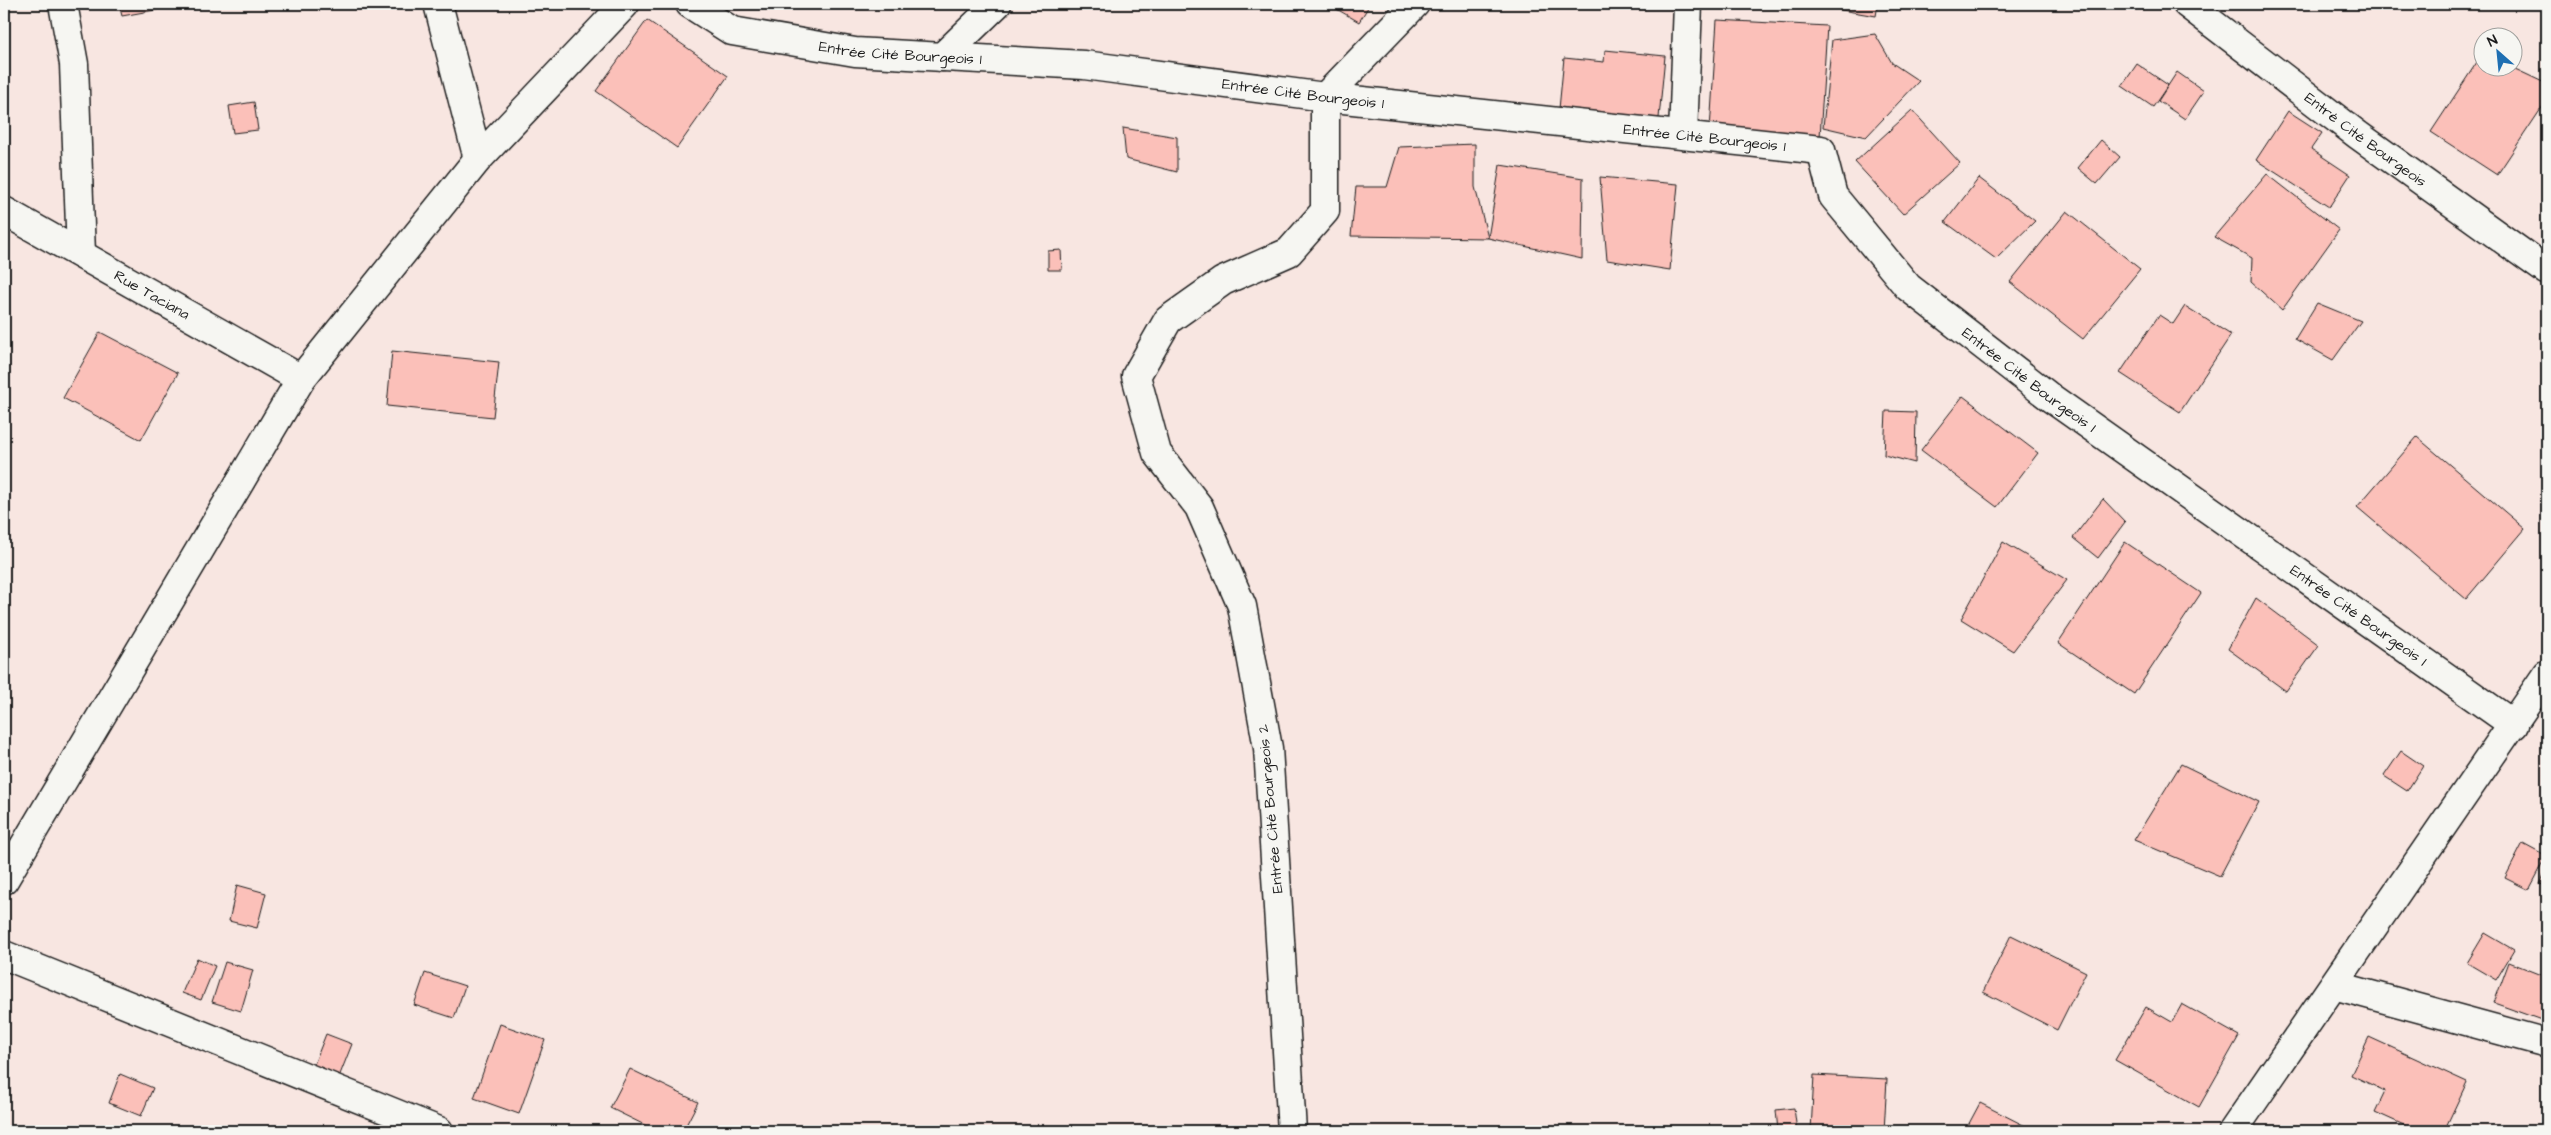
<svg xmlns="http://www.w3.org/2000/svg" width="2551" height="1135" font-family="'Architects Daughter',sans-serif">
<rect width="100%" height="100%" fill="#f8e6e1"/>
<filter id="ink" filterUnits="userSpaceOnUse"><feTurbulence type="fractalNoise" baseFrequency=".02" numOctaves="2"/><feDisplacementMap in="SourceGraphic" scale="10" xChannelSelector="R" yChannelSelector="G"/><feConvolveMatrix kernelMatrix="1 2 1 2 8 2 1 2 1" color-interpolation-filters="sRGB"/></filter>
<g filter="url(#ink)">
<!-- building -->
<g fill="#fbc0b9" stroke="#1c1c1c">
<polygon points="119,4 188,4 122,16"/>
<polygon points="1328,4 1370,4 1359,22"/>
<polygon points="1830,4 1878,4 1876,16 1830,8"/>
<polygon points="647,20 728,76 677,148 596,91"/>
<polygon points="1717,20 1827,26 1820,137 1710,130"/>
<polygon points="1875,34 1892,63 1919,81 1866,137 1823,127 1832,40"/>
<polygon points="1605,50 1665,56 1659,118 1559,109 1564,58 1604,62"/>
<polygon points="2483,53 2484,68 2513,68 2547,84 2547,100 2497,175 2431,132"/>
<polygon points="2137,64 2168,85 2153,107 2122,86"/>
<polygon points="2177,72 2204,91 2185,119 2158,101"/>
<polygon points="254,102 258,130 233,133 229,106"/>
<polygon points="1912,110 1960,163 1903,214 1855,162"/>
<polygon points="2288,111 2322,133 2311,149 2350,175 2329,207 2256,160"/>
<polygon points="1123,128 1177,137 1177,172 1126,159"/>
<polygon points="2101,140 2120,157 2097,184 2078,168"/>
<polygon points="1475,144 1475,187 1488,238 1351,236 1356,187 1387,187 1399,147"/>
<polygon points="1500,165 1583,178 1582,259 1488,238"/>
<polygon points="2267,174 2339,230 2282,310 2251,282 2252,258 2214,237"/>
<polygon points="1600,177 1678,184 1670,270 1607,260"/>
<polygon points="1979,178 2035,221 1996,259 1945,222"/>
<polygon points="2067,211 2140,269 2083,339 2010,282"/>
<polygon points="1061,250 1062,270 1048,270 1048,251"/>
<polygon points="2317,303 2361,321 2333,360 2295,339"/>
<polygon points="2185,306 2231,335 2180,412 2120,373 2159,315 2173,324"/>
<polygon points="100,332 178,373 141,440 63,398"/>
<polygon points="392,351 499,362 493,417 387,406"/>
<polygon points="1963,396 2038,453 1997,507 1921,450"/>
<polygon points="1886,411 1916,412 1915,463 1884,455"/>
<polygon points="2417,437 2525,529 2466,599 2357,507"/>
<polygon points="2103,499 2125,522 2098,558 2073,538"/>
<polygon points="2003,542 2067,580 2013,651 1961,619"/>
<polygon points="2125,542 2201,593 2134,694 2058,643"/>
<polygon points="2256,598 2319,645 2286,691 2228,649"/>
<polygon points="2401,751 2423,766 2407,791 2384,776"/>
<polygon points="2181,764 2259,802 2220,876 2134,840"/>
<polygon points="2523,843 2547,856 2529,890 2505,878"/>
<polygon points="2547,868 2547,886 2540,884"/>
<polygon points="237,885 266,893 257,928 229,921"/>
<polygon points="2485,933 2514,950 2496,980 2467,963"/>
<polygon points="2011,935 2086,972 2057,1030 1983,992"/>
<polygon points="197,958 215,966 201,1000 182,993"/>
<polygon points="225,962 253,970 241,1011 212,1002"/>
<polygon points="2509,962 2547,977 2547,1022 2494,1003"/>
<polygon points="425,973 465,986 454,1018 414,1005"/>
<polygon points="2182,1004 2239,1036 2199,1107 2115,1060 2146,1007 2172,1022"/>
<polygon points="500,1024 545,1040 519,1114 474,1098"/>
<polygon points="326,1034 352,1044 339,1077 313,1067"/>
<polygon points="2369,1037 2467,1082 2444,1131 2417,1131 2375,1112 2385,1091 2351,1075"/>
<polygon points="630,1069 698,1102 683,1131 657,1131 610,1108"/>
<polygon points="120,1074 153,1088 141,1116 109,1103"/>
<polygon points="1814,1075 1887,1079 1884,1131 1811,1131"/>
<polygon points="1980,1103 2035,1131 1965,1131"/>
<polygon points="1794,1108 1797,1131 1778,1131 1776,1110"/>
</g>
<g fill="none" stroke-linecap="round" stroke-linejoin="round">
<defs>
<g id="minor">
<polyline points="63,4 74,64 81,254"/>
<polyline points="438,4 478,159"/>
<path id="s1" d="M690,4L732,31L855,52L1084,65L1325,97L1821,150L1833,196L1908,287L2051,398L2514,725"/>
<path id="s2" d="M2187,4L2358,135L2547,271"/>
<polyline points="942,57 997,4"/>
<polyline points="1683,135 1688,4"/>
<path id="s3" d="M4,211L301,379"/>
<polyline points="4,880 301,379 478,159 625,4"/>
<polyline points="4,955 439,1131"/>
<polyline points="2334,985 2547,1043"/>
<polyline points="1292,1131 1268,748 1242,606 1199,507 1157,453 1136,376 1168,320 1223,281 1289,252 1325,211 1325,97 1415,4"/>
</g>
<polyline id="secondary" points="2233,1131 2547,674"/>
</defs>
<!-- minor casing -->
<use href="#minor" stroke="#1c1c1c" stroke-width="31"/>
<!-- secondary casing -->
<use href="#secondary" stroke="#1c1c1c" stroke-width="31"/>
<!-- minor -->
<use href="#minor" stroke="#f6f6f2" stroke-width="28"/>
<!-- secondary -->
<use href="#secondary" stroke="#f6f6f2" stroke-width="28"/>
</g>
</g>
<g text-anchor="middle" stroke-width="4" stroke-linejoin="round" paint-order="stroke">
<!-- street labels -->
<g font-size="15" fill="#1c1c1c" stroke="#f6f6f2">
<text dy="5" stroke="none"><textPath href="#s1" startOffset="220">Entrée Cité Bourgeois 1</textPath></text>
<text dy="5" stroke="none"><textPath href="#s1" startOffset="625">Entrée Cité Bourgeois 1</textPath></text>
<text dy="5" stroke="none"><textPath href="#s1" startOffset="1029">Entrée Cité Bourgeois 1</textPath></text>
<text dy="5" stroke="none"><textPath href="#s2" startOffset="224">Entré Cité Bourgeois</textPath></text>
<text dy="5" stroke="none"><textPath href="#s3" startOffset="170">Rue Taciana</textPath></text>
<text dy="5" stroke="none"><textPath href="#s1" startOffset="1464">Entrée Cité Bourgeois 1</textPath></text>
<text dy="5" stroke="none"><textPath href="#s1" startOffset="1869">Entrée Cité Bourgeois 1</textPath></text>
<text transform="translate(1270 809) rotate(-95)" y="5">Entrée Cité Bourgeois 2</text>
</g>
</g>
<!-- margin -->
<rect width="2551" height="1135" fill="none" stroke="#f6f6f2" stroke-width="20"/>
<rect x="10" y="10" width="2531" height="1115" fill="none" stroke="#1c1c1c" stroke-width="2" filter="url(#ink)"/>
<!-- north arrow -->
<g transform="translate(2498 52) rotate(333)"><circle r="24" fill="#f6f6f2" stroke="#9f9f9c"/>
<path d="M0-4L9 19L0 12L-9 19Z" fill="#1f6fb2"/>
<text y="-8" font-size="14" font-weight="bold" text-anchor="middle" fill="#1c1c1c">N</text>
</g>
</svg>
